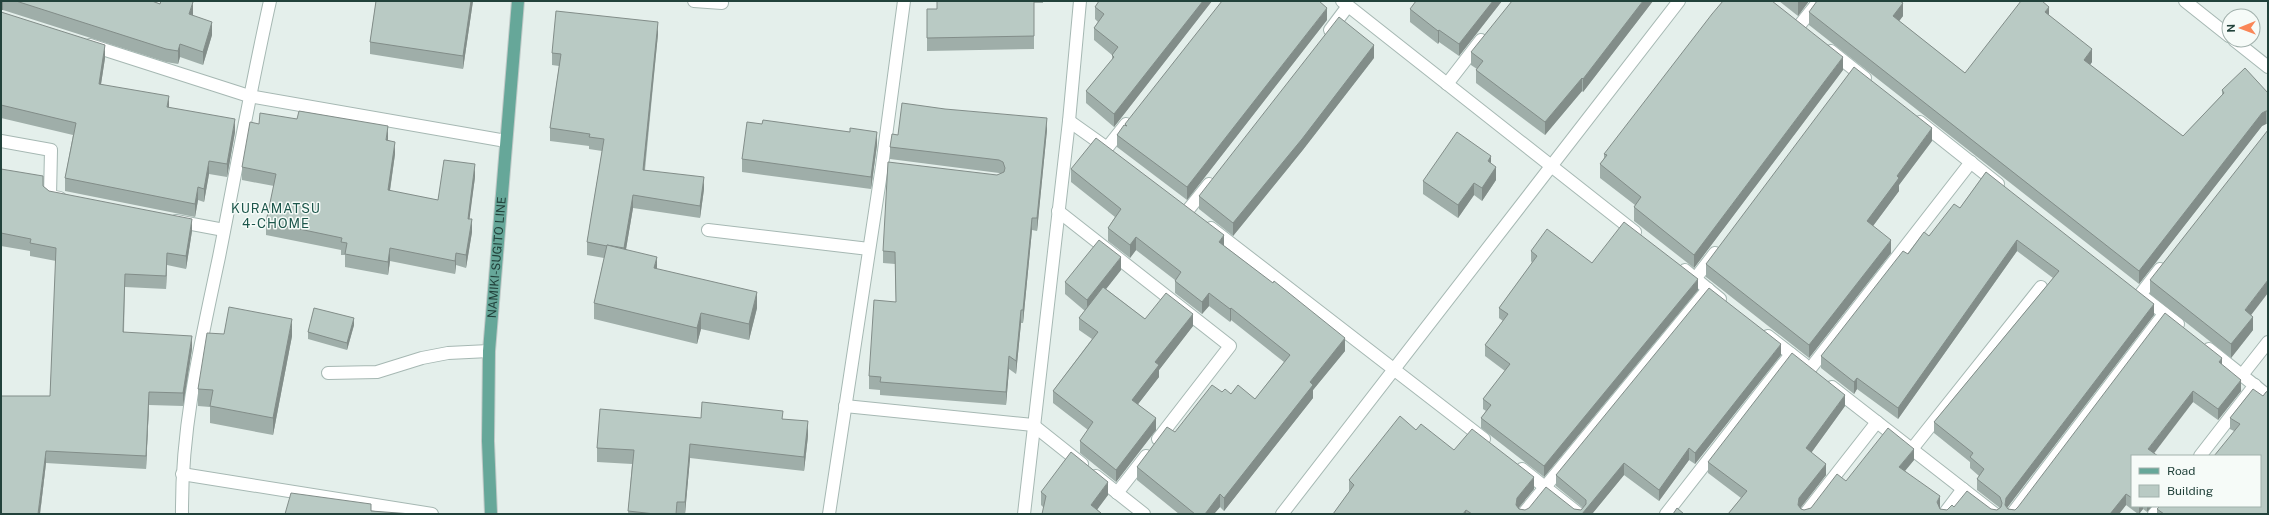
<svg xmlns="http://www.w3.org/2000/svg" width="2269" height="515" font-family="'Public Sans',sans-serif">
<rect width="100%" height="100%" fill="#e4efeb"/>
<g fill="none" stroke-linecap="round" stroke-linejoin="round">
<defs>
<g id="minor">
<polyline points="694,1 722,3"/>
<polyline points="1342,1 1635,232"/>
<polyline points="2185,1 2229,36"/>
<polyline points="1799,26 1819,1"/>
<polyline points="1330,30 1348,6"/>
<polyline points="2234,40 2268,67"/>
<polyline points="90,45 249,96 506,141"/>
<polyline points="1831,51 1865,78"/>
<polyline points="1447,84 1481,40"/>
<polyline points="1069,121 1107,148"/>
<polyline points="1920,122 1998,184"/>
<polyline points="1,141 51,150 50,196 60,198"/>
<polyline points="1107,148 1126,124"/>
<polyline points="1188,210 1209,184"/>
<polyline points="1058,211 1230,346 1158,439"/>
<polyline points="176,221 224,230"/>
<polyline points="1211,228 1484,439"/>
<polyline points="708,230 869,249"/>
<polyline points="1685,270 1720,299"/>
<polyline points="1695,279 1715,253"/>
<polyline points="2140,295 2160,269"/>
<polyline points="2142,296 2178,324"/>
<polyline points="1768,336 1804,364"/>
<polyline points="2209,349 2268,396"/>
<polyline points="1810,369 1971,162"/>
<polyline points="328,373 377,372 422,358 448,353 489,351"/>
<polyline points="2242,375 2268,342"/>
<polyline points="1832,387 1995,514"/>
<polyline points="845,406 1033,425 1082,464"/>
<polyline points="1912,449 2041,287"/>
<polyline points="2200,456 2255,385"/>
<polyline points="1522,469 1579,514"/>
<polyline points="182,474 432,514"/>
<polyline points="1096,476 1144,514"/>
<polyline points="1117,493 1146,456"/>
<path d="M182,514C181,426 201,342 219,257C236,171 251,86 270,1"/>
<polyline points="829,514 882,166 904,1"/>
<polyline points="1024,514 1069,121 1080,1"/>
<polyline points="1282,514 1679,1"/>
<polyline points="1523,514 1708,289"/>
<polyline points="1666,514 1791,354"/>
<polyline points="1805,514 1877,422"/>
<polyline points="1944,514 1963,489"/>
<polyline points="2012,514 2164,314"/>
<polyline points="2154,514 2161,506"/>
</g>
<g id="major">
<path id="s1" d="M491,514L488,441L489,351L518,1"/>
</g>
</defs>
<!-- minor casing -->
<use href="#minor" stroke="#a6b8b3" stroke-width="14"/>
<!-- major casing -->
<use href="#major" stroke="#c1cac8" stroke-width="14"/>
<!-- minor -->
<use href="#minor" stroke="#fff" stroke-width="12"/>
<!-- major -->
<use href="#major" stroke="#66a799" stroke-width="12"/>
</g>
<!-- wall -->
<g fill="#9faea9">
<polygon points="1,1 152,1 193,15 212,35 203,65 180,57 178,64 166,62 3,10"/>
<polygon points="376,1 473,1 463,69 370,54 370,42"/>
<polygon points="937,1 1043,1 1043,3 1034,3 1034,49 927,51 927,9 937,9"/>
<polygon points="1099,1 1212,1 1114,127 1086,103 1086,91 1112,60 1112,55 1094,40 1094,28 1098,22 1095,19 1095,7"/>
<polygon points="1502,1 1459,56 1439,42 1438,44 1410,22 1410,9"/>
<polygon points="1653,1 1583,92 1582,91 1545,135 1476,83 1476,70 1477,69 1471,65 1471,52"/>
<polygon points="1779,1 1809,1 1798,16"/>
<polygon points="1902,2 1903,16 1899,21 1965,73 2049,15 2092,62 2090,65 2183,136 2222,95 2222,90 2268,93 2268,124 2266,124 2262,126 2139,284 1809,25 1809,12"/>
<polygon points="1,12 105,58 101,84 169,107 235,132 227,177 209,174 204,202 198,200 195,217 65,191 65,178 73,135 1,118"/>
<polygon points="1327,20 1187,200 1117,147 1117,135 1125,126 1125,124"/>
<polygon points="658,34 645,170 704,189 700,218 633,208 626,249 657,269 757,308 749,340 701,329 697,344 594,319 594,303 604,258 587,255 587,242 602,151 589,149 589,146 550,141 550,128 559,66 552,65 552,53"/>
<polygon points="1374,58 1302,151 1233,236 1199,209 1199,196"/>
<polygon points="1843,70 1694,268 1634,221 1634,207 1635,205 1600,178 1600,164 1604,158 1604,154"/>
<polygon points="259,124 388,140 395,154 390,191 438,200 475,177 469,219 472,232 466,268 456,265 455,274 390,261 388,275 345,267 345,255 341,255 341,250 266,235 266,222 274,186 242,180 242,167"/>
<polygon points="762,124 850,132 877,145 871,189 742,172 742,159"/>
<polygon points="1047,130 1037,231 1032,230 1023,323 1021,323 1016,374 1009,369 1006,405 880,395 880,390 869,389 869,376 896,302 895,264 883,263 883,251 997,175 1001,173 999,173 890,159 890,147 898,135"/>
<polygon points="1932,141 1899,185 1899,191 1873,226 1891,253 1809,358 1706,277 1706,264"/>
<polygon points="1491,163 1496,180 1482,201 1474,195 1458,218 1423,194 1423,181"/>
<polygon points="1,169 43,186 49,191 192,231 186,269 167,265 166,289 125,287 124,332 192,349 183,406 149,405 146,469 46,463 40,514 50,396 56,261 30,256 30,251 1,246"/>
<polygon points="1071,169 1224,246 1345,351 1313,390 1313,398 1224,511 1220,507 1214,514 1179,514 1137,480 1137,467 1175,432 1222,392 1231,394 1255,399 1284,362 1231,320 1230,322 1209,306 1202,314 1175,293 1175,280 1136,250 1130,258 1108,241 1108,228 1115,217 1071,182"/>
<polygon points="1986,172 2154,315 2007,508 2008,509 2015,510 2222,365 2241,391 2218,420 2193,402 2132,456 2132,506 2152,506 2147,512 2143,509 2139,514 2138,514 2126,505 2119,514 1728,514 1741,498 1708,473 1708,462 1845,406 1811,453 1826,475 1800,508 1801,509 1804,510 1811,508 1846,481 1914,460 1905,471 1940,507 1940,509 1947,510 1954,507 1997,510 2000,508 1977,490 1977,479 1979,476 1970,468 1970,462 1934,433 1934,422 2053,278 2017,251 1898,419 1857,389 1854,394 1821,368 1821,356 1908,254 1960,208"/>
<polygon points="1531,251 1592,263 1698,290 1544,477 1481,428 1481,418 1486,411 1483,409 1483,399 1505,371 1485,356 1485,345 1503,321 1499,318 1499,308 1532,263 1531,261"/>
<polygon points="1121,270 1106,289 1145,319 1193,326 1159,370 1159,377 1138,404 1156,430 1116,482 1080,453 1080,441 1088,430 1053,403 1053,391 1092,339 1079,330 1079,318 1085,311 1065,294 1065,282"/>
<polygon points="2150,280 2251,315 2253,330 2231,358 2150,294"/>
<polygon points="354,325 347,350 308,339 308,332"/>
<polygon points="224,334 292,336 273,435 210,423 210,407 198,406 198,389"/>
<polygon points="1781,355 1695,464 1689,460 1659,501 1624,475 1592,514 1333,514 1349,492 1349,480 1416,430 1454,450 1534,489 1518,508 1519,509 1525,510 1574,509 1581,510 1583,508 1556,486 1556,475"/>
<polygon points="2253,389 2268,514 2157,514 2157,509 2260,506 2234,431 2230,429 2230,418"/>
<polygon points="701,418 783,419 808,436 804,471 690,458 685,514 628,514 632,464 597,462 597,448"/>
<polygon points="1041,492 1108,495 1097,509 1101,514 1043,507 1041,505"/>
</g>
<!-- shaded-wall -->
<g fill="#828d89">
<rect x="1" y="1" width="2" height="9"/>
<polygon points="471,1 473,1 463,69 463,56"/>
<polygon points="1203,1 1212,1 1114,127 1114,114"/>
<polygon points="1493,1 1502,1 1459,56 1459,44"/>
<polygon points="1643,1 1653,1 1583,92 1583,79"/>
<polygon points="1799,1 1809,1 1798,16 1798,2"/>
<polygon points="193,2 193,15 189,27 189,14"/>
<polygon points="1903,3 1903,16 1893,29 1893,16"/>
<polygon points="2049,7 2049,20 2045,12"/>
<polygon points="1327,8 1327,20 1187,200 1187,187"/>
<polygon points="212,22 212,35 203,65 203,52"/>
<polygon points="658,22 658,34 643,182 643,170"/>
<polygon points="1439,30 1439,42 1438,44 1438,31"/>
<polygon points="180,44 180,57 178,64 178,51"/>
<polygon points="105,45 105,58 99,97 99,84"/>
<polygon points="1374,45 1374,58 1302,151 1233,236 1233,223"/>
<polygon points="2092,49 2092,62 2084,73 2084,60"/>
<polygon points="1843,57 1843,70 1694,268 1694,255"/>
<polygon points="1582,78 1582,91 1545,135 1545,122"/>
<polygon points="169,96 169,109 167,107"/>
<polygon points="2266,111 2266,124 2262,126 2139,284 2139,271 2262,113"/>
<polygon points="1047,118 1047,130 1037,231 1037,218"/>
<polygon points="235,119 235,132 227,177 227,164"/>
<polygon points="388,126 388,139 386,153 386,140"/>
<polygon points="1932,128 1932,141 1899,185 1899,191 1867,234 1867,221 1897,176"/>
<polygon points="877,132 877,145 871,189 871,177"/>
<polygon points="395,142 395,154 388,203 388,190"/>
<polygon points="1491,156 1491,169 1488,161"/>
<polygon points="209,161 209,174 204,202 204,189"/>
<polygon points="475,164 475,177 468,231 468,219"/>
<polygon points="1496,167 1496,180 1482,201 1482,188"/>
<polygon points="704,177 704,189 700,218 700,206"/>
<polygon points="1474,183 1474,195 1458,218 1458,205"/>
<polygon points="198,187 198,200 195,217 195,204"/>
<polygon points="633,195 633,208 624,261 624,248"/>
<polygon points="1032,218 1032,230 1023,323 1023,310"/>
<polygon points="192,219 192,231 186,269 186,256"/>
<polygon points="472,219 472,232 466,268 466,255"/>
<polygon points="1224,235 1224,248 1219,242"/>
<polygon points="1136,237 1136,250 1130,258 1130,245"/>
<polygon points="1891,240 1891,253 1809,358 1809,345"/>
<polygon points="2017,240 2017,251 1898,419 1898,408"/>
<polygon points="390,248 390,261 388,275 388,262"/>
<polygon points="167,253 167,265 166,289 166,276"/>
<polygon points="456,253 456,265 455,274 455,261"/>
<polygon points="657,257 657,273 654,268"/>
<polygon points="1121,257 1121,270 1087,313 1087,300"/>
<polygon points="1698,279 1698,290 1544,477 1544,466"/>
<polygon points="2268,280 2268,293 2245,323 2245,310"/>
<polygon points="757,292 757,308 749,340 749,324"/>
<polygon points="1209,293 1209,306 1202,314 1202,302"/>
<polygon points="2154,304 2154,315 2006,509 2005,505 2006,498"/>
<polygon points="1231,308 1231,320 1230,322 1230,309"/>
<polygon points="1021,310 1021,323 1016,374 1016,361"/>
<polygon points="701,313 701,329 697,344 697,328"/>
<polygon points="1193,314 1193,326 1159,370 1159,377 1132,412 1132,400 1155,362"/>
<polygon points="2253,317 2253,330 2231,358 2231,344"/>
<polygon points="354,318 354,325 347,350 347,343"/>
<polygon points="292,319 292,336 273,435 273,418"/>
<polygon points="192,336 192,349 183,406 183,393"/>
<polygon points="1345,338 1345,351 1313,390 1313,398 1224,511 1224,498 1310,382"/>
<polygon points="1781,344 1781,355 1695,464 1695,453"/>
<polygon points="1009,356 1009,369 1006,405 1006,392"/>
<polygon points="2222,358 2222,369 2219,362"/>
<polygon points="1857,378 1857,389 1854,394 1854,382"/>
<polygon points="2241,380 2241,391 2218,420 2218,409"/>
<polygon points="2193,391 2193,402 2152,456 2148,449"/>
<polygon points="149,392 149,405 146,469 146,456"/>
<polygon points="1845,395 1845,406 1806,460 1806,448"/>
<polygon points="1156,418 1156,430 1116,482 1116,470"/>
<polygon points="808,421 808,436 804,471 804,457"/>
<polygon points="690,444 690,458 685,514 685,502"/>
<polygon points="1689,448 1689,460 1659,501 1659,490"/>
<polygon points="1914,449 1914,460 1899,478 1899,467"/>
<polygon points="46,451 46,463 40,514 38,514"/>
<polygon points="1624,463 1624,475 1592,514 1582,514"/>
<polygon points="1826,464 1826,475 1799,510 1798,505 1799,498"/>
<polygon points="1534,477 1534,489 1517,510 1516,505 1517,498"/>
<polygon points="1108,482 1108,495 1094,514 1091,505"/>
<polygon points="1220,494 1220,507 1214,514 1205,514"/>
<polygon points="2126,494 2126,505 2119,514 2110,514"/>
<polygon points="1940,496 1940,507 1937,513 1937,502"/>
<polygon points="2139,506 2143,506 2143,509 2139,514"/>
<polygon points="2147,506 2152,506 2147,512"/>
<polygon points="1466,510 1466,514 1463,514"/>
</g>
<!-- building -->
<g fill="#b9cac4" stroke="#828d89">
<polygon points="16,1 152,1 160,4 161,1 191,1 193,2 189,14 212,22 203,52 180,44 178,51 166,49"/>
<polygon points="376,1 471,1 463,56 370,42"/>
<polygon points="937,1 1034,1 1034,36 927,38 927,9 937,9"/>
<polygon points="1099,1 1203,1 1114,114 1086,91 1114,57 1112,55 1118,47 1094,28 1104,14 1095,7"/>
<polygon points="1222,1 1319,1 1327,8 1187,187 1117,135 1124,125 1127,126 1125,124"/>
<polygon points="1416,1 1493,1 1459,44 1439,30 1438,31 1410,9"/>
<polygon points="1512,1 1643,1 1583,79 1582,78 1545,122 1476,70 1483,61 1471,52"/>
<polygon points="1723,1 1772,1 1843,57 1694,255 1634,207 1641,197 1600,164 1607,155 1604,154 1712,14"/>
<polygon points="1817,1 1900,1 1903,3 1893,16 1965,73 2021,1 2042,1 2049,7 2045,12 2092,49 2084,60 2183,136 2224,93 2222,90 2245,68 2268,93 2268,111 2266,111 2262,113 2139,271 1809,12"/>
<polygon points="556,11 658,22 643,170 704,177 700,206 633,195 624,248 607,245 607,246 587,242 604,139 589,137 590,134 550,128 561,54 552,53"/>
<polygon points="1,12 105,45 99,84 169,96 167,107 235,119 227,164 209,161 204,189 198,187 195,204 65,178 76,123 1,105"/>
<polygon points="1339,17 1374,45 1302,139 1233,223 1199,196"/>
<polygon points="1854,67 1932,128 1897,176 1899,178 1867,221 1891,240 1809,345 1706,264"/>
<polygon points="902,103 945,109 1047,118 1037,218 1032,218 1023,310 1021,310 1016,361 1009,356 1006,392 880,382 881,377 869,376 874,300 896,302 895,252 883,251 888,162 997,175 1004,172 1005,168 1003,162 999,160 890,147 892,134 898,135"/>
<polygon points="299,111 388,126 386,140 395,142 388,190 438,200 444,160 475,164 468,219 472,219 466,255 456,253 455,261 390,248 388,262 345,254 347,243 341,242 342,238 266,222 276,174 242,167 250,122 259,124 260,113 297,119"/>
<polygon points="763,120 850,132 850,128 877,132 871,177 742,159 747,122 762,124"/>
<polygon points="2268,130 2268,280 2245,310 2253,317 2231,344 2150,280"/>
<polygon points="1457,132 1491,156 1488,161 1496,167 1482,188 1474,183 1458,205 1423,181"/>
<polygon points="1096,138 1224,235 1219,242 1273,283 1274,281 1345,338 1310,382 1313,385 1224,498 1220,494 1205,514 1195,514 1137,467 1167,427 1175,432 1212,385 1222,392 1225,389 1231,394 1238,385 1255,399 1290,355 1231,308 1230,309 1209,293 1202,302 1175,281 1181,272 1136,237 1130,245 1108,228 1121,209 1071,169"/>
<polygon points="1,169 43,176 43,186 49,191 192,219 186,256 167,253 166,276 125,274 123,332 192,336 183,393 149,392 146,456 46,451 38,514 1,514 1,396 50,396 56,248 30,243 31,239 1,233"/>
<polygon points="1986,172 2154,304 2006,498 2005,505 2008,509 2015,510 2018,507 2165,313 2222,358 2219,362 2241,380 2218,409 2193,391 2148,449 2158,456 2132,456 2132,498 2126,494 2110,514 2044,514 2043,513 2042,514 1728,514 1747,491 1708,462 1792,353 1845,395 1806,448 1826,464 1799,498 1798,505 1801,509 1804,510 1811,508 1837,474 1846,481 1888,428 1914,449 1899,467 1940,496 1937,502 1940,509 1947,510 1952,505 1954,507 1967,491 1991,509 1997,510 2001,507 2002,503 2000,497 1977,479 1984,469 1970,457 1973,453 1934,422 2059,271 2017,240 1898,408 1857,378 1854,382 1821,356 1903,251 1908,254 1924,232 1929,236 1954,204 1960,208"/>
<polygon points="1624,222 1698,279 1544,466 1481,418 1491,405 1483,399 1510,364 1485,345 1508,314 1499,308 1537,256 1531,251 1547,229 1592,263"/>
<polygon points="1099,240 1121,257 1087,300 1065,282"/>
<polygon points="607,245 657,257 654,268 757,292 749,324 701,313 697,328 594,303"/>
<polygon points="1103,287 1145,319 1166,293 1193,314 1155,362 1159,365 1132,400 1156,418 1116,470 1080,441 1093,422 1053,391 1098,332 1079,318"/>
<polygon points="1709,288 1781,344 1695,453 1689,448 1659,490 1624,463 1582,514 1472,514 1466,510 1463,514 1333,514 1354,485 1349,480 1400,416 1416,430 1421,424 1454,450 1472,429 1534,477 1517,498 1516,505 1519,509 1525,510 1529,508 1546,487 1574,509 1581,510 1586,504 1586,500 1556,475"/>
<polygon points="229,307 292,319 273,418 210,406 213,390 198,389 207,333 224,334"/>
<polygon points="314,308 354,318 347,343 308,332"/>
<polygon points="2253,389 2263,396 2266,392 2268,391 2268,514 2164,514 2157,509 2160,506 2260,506 2260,456 2214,456 2240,424 2230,418"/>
<polygon points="702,402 783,411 782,419 808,421 804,457 690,444 685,502 677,502 676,514 655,514 628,511 634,450 597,448 600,409 701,418"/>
<polygon points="1071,452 1108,482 1091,505 1101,513 1100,514 1042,514 1046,496 1041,492"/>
<polygon points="291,493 371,504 371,511 412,514 285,514"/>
<polygon points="1677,508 1684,514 1673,514"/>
</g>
<g text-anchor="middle" stroke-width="3" stroke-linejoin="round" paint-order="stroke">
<!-- street labels -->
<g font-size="12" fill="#22423b" stroke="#f6fbf8">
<text dy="4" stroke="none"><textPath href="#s1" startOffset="257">NAMIKI-SUGITO LINE</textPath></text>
</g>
<!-- neighbourhood labels -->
<g font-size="13" letter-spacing="1" fill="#1c564b" stroke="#f6fbf8">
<text x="276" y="213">KURAMATSU<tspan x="276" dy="15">4-CHOME</tspan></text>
</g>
</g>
<!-- border -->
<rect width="2269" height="515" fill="none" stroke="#22423b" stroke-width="4"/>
<!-- legend -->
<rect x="2131" y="455" width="130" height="52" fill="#f6fbf8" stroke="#a1b1ac"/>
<rect x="2139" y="468" width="20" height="6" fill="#66a799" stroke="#a1b1ac"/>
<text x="2167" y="475" font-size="12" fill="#22423b">Road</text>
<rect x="2139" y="485" width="20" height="12" fill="#b9cac4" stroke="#a1b1ac"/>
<text x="2167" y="495" font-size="12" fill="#22423b">Building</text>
<!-- north arrow -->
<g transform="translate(2241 28) rotate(269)"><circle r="19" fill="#f6fbf8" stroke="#a1b1ac"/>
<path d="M0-3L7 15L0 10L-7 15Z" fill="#fa8657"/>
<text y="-6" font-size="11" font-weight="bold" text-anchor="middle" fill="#22423b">N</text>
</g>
</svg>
